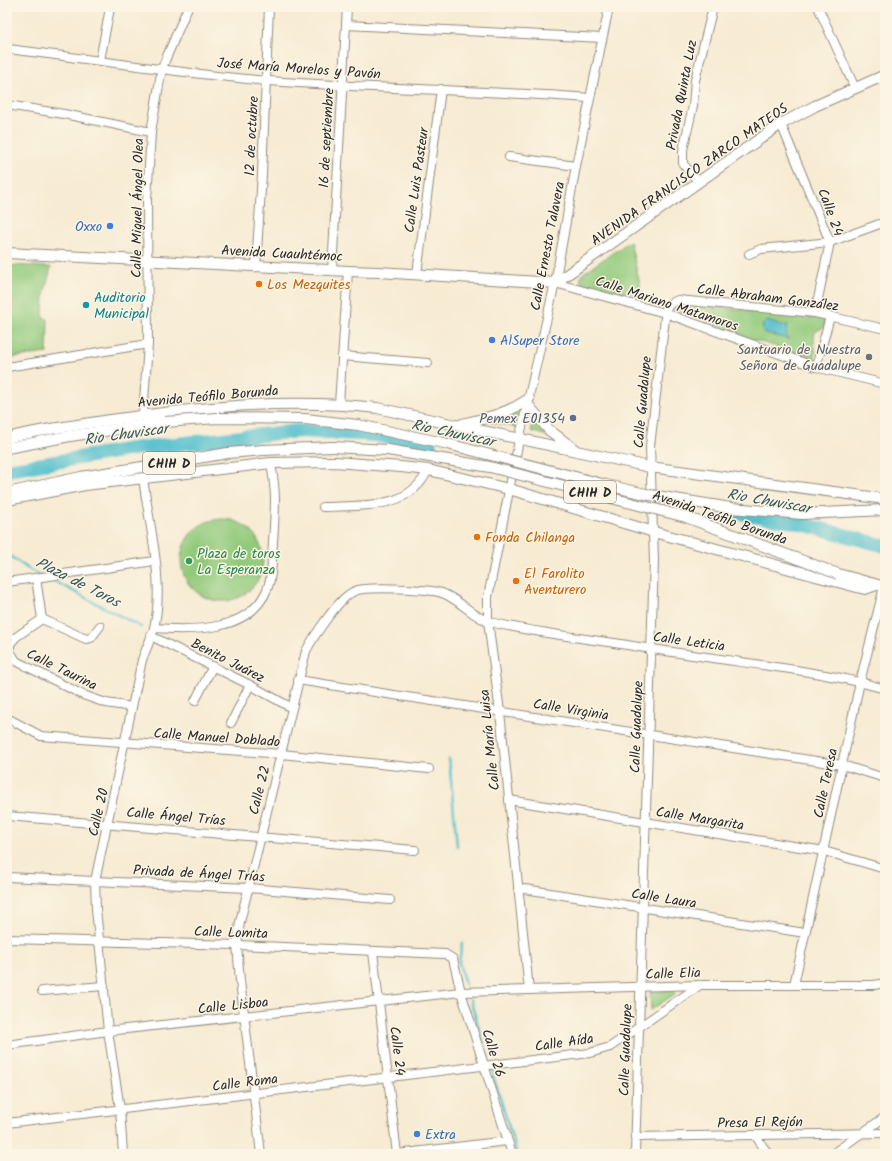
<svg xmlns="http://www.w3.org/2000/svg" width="892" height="1161" font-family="Kalam,sans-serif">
<rect width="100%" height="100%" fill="#fcf5e5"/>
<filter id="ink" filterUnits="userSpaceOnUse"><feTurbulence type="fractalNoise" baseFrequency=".025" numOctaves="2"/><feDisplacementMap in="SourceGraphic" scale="8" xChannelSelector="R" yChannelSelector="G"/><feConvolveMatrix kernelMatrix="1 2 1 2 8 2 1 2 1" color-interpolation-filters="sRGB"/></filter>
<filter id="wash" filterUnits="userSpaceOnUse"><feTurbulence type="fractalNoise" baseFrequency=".012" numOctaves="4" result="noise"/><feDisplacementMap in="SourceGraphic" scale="16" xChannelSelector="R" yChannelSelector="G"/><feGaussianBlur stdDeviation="0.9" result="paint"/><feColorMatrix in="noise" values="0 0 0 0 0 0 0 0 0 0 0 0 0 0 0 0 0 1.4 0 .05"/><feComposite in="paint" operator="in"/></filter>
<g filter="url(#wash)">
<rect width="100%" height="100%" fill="#f7ebd3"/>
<!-- green -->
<g fill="#92ca7c" stroke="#5e7a54">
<polygon points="630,241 642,294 596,289 582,283 580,279 582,274"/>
<polygon points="7,265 51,267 44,295 43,318 48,319 47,353 7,358"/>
<path d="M674,304L697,305L825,319L824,327L815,332C812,342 817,349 815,358L750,339L676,309L673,306Z"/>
<polygon points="521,411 519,428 491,422 500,421"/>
<polygon points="534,416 553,438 531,431"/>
<circle cx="222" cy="560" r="41"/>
<polygon points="673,990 675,994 651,1010 650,992"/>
</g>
<!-- water -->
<polygon fill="#54c0cd" stroke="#40767c" points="768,321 781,326 788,325 786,333 788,339 764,333 762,325"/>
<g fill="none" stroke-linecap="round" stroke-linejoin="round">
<!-- stream -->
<g stroke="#54c0cd" stroke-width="2.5">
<polyline points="7,554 30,570 40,575"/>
<polyline points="50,579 141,627"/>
<polyline points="449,759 457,846"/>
<polyline points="462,943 459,963 465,985"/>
<polyline points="470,999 488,1058"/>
<polyline points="492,1071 517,1154"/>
</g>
<!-- river -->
<g stroke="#54c0cd" stroke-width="14">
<polyline points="7,470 138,448 299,431 376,435 430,445"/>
<polyline points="733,512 795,522 885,546"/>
</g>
</g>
</g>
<g filter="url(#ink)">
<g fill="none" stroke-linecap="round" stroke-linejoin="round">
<defs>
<g id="minor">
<polyline points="818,7 855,88"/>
<polyline points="346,25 602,38"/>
<path d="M7,49C94,59 181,74 269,81C375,89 483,90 589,98"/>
<polyline points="100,60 110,8"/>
<polyline points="7,105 64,114 151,132"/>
<polyline points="781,124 830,242 815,313"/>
<polyline points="509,157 576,166"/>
<polyline points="699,182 683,164 683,150 693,106 695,80 713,7"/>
<polyline points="749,254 761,249 830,242 885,222"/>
<polyline points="256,266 262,174 269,7"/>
<polyline points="332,270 347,7"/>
<polyline points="417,274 441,89"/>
<polyline points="555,283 665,313 816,367 885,384"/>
<polyline points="342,356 428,363"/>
<polyline points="7,367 148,344"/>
<polyline points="816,367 830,317"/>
<polyline points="339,404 348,271"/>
<polyline points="143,415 148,344 147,200 151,132 162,68 188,7"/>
<path d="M323,507C361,505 409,511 428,470"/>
<polyline points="36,578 42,619 16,637 10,644 10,651 16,661 83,695 106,703 132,707"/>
<polyline points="7,582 155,561"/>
<polyline points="42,619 86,639 91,638 100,626"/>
<path d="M154,628C193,631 252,632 268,587C273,573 272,557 273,542C274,528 275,513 275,499C275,487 273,475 271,463"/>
<polyline points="151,636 250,685 292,708"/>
<polyline points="298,680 842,765 885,778"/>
<polyline points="195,701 213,666"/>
<polyline points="7,718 41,736 281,754 429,769"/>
<polyline points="231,723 250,685"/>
<polyline points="509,800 824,851 885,869"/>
<polyline points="7,816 415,850"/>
<polyline points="7,877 248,888 390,900"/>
<polyline points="518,888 805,933"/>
<polyline points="7,939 237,945 445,954 453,959 461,992 512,1154"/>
<polyline points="373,952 397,1154"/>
<polyline points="794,985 860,682 884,587"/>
<polyline points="529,990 500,712 488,621 488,597 519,440 555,283 576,166 609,7"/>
<polyline points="42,991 104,986"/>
<polyline points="7,1045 108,1031 461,992 700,985 874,985 885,983"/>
<polyline points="7,1123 590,1053 610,1047 700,985"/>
<polyline points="755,1135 768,1154"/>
<polyline points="635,1137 885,1133"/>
<path d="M123,1154L120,1109L108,1031L96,909L95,881L142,660C146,649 151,639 154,628C165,583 149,524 143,478"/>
<path d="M261,1154L240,981L237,945L240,922L306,651C314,636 340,596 355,591C367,586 430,589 442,593C459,599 474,618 490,622C531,632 572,637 614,643C663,651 713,658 762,665C803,671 845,677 885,689"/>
<polyline points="397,1154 507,1141"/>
<polyline points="635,1154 654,560 650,446 666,309 671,303 678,300 815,313 885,329"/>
<polyline points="832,1154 885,1117"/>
</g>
<g id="major">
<polyline points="7,253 348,271 378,272 555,283 781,124 815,106 885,75"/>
<polyline points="528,405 549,430 574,449"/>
<path d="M462,424C488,418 506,414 529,399"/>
<path d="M7,438C41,429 77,425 111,420C200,407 288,398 377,408L650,467L885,499"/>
<polyline points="7,448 70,436 165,422"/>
<polyline points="7,493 81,477 228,453 263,450 333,447"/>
<polyline points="7,500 85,485 271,463 335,462 401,467 428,470 509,489 654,532 853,586 865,589 876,585"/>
<polyline points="838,574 885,587"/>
</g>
</defs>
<!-- minor casing -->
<use href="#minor" stroke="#918b7f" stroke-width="10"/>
<!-- major casing -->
<use href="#major" stroke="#918b7f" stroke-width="12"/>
<!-- minor -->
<use href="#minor" stroke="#fff" stroke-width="8"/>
<!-- major -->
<use href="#major" stroke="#fff" stroke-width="10"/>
<defs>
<g id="major-bridge">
<polyline points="165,422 217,418 305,419 358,425 444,443 606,485 650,495 731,508 802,514 885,510"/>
<polyline points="333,447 388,450 490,467 686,517 838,574"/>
</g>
</defs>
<!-- major-bridge casing -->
<use href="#major-bridge" stroke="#918b7f" stroke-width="12" stroke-linecap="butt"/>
<!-- major-bridge -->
<use href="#major-bridge" stroke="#fff" stroke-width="10"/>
</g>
</g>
<!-- markers -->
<g fill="#3f7fe0" stroke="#fcf5e5" stroke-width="1.5">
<circle cx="110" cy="226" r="4"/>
<circle cx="492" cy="340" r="4"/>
<circle cx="417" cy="1134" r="4"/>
</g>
<g fill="#e8710a" stroke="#fcf5e5" stroke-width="1.5">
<circle cx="259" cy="284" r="4"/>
<circle cx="477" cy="537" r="4"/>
<circle cx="516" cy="581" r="4"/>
</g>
<circle fill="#0f9aa8" stroke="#fcf5e5" stroke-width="1.5" cx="86" cy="305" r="4"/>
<circle fill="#6b7280" stroke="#fcf5e5" stroke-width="1.5" cx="869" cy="357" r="4"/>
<circle fill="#5c6f8a" stroke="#fcf5e5" stroke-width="1.5" cx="573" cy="418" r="4"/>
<circle fill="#2e9e5b" stroke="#fcf5e5" stroke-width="1.5" cx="189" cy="561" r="4"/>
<g text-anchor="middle" stroke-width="3" stroke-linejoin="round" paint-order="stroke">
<!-- shield labels -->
<g fill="#fcf5e5" stroke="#6a6863" stroke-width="1">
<rect x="143" y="452" width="52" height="22" rx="3"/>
<rect x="564" y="481" width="52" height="22" rx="3"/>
</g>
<g font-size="13" font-weight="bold" fill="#2b2b2b">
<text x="169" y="468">CHIH D</text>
<text x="590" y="497">CHIH D</text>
</g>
<!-- street labels -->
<g font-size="14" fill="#2b2b2b" stroke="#fcf5e5">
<text transform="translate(299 68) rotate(4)" y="5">José María Morelos y Pavón</text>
<text transform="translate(681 95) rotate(-79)" y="5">Privada Quinta Luz</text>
<text transform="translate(251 136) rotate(-87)" y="5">12 de octubre</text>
<text transform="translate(326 138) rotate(-87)" y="5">16 de septiembre</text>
<text transform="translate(689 174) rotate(-35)" y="5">AVENIDA FRANCISCO ZARCO MATEOS</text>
<text transform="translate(416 180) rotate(-82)" y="5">Calle Luis Pasteur</text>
<text transform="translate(137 208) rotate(-89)" y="5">Calle Miguel Ángel Olea</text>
<text transform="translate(831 212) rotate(70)" y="5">Calle 24</text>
<text transform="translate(547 246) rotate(-79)" y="5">Calle Ernesto Talavera</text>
<text transform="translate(282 253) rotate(3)" y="5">Avenida Cuauhtémoc</text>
<text transform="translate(768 297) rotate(7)" y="5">Calle Abraham González</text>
<text transform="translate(667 303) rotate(18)" y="5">Calle Mariano Matamoros</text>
<text transform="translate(208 396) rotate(-5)" y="5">Avenida Teófilo Borunda</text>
<text transform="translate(642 402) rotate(-85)" y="5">Calle Guadalupe</text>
<text transform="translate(720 517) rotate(19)" y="5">Avenida Teófilo Borunda</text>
<text transform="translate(689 641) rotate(8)" y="5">Calle Leticia</text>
<text transform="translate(228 660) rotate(27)" y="5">Benito Juárez</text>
<text transform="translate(62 669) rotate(26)" y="5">Calle Taurina</text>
<text transform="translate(571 709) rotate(9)" y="5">Calle Virginia</text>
<text transform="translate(636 727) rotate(-88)" y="5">Calle Guadalupe</text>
<text transform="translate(217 737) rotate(4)" y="5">Calle Manuel Doblado</text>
<text transform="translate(489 740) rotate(-96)" y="5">Calle María Luisa</text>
<text transform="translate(825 783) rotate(-78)" y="5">Calle Teresa</text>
<text transform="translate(259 790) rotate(-76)" y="5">Calle 22</text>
<text transform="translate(98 812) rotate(-77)" y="5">Calle 20</text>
<text transform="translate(176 816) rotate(5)" y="5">Calle Ángel Trías</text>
<text transform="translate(700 818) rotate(9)" y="5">Calle Margarita</text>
<text transform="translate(199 873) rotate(3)" y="5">Privada de Ángel Trías</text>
<text transform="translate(664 898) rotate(9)" y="5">Calle Laura</text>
<text transform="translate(231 932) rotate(2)" y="5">Calle Lomita</text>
<text transform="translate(673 973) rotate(-2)" y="5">Calle Elia</text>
<text transform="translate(233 1005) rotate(-6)" y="5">Calle Lisboa</text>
<text transform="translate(564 1042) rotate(-8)" y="5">Calle Aída</text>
<text transform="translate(625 1050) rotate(-88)" y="5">Calle Guadalupe</text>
<text transform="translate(398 1051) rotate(83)" y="5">Calle 24</text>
<text transform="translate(494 1053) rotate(73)" y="5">Calle 26</text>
<text transform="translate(245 1082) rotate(-7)" y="5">Calle Roma</text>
<text transform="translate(760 1122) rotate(-1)" y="5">Presa El Rejón</text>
</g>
<!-- shop labels -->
<g font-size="14" fill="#366cbe" stroke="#fcf5e5" text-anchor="start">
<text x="102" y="231" text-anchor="end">Oxxo</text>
<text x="500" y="345">AlSuper Store</text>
<text x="425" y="1139">Extra</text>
</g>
<!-- food labels -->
<g font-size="14" fill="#c56008" stroke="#fcf5e5" text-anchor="start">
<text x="267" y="289">Los Mezquites</text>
<text x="485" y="542">Fonda Chilanga</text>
<text x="524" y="578">El Farolito<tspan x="524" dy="16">Aventurero</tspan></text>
</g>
<!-- culture labels -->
<g font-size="14" fill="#0d838f" stroke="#fcf5e5" text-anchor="start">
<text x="94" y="302">Auditorio<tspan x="94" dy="16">Municipal</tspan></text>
</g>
<!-- worship labels -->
<g font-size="14" fill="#5b616d" stroke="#fcf5e5" text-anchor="end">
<text x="861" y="354">Santuario de Nuestra<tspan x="861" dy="16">Señora de Guadalupe</tspan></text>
</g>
<!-- service labels -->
<g font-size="14" fill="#4e5e75" stroke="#fcf5e5" text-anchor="end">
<text x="565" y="423">Pemex E01354</text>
</g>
<!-- leisure labels -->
<g font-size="14" fill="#27864d" stroke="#fcf5e5" text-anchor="start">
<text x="197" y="558">Plaza de toros<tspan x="197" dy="16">La Esperanza</tspan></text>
</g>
<!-- water labels -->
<g font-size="15" font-style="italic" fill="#37585c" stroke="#fcf5e5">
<text transform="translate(453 433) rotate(12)" y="5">Rio Chuviscar</text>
<text transform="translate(126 434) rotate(-8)" y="5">Rio Chuviscar</text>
<text transform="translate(769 501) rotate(10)" y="5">Rio Chuviscar</text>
<text transform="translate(78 582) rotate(27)" y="5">Plaza de Toros</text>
</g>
</g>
<!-- margin -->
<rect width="892" height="1161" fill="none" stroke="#fcf5e5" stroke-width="24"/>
</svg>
